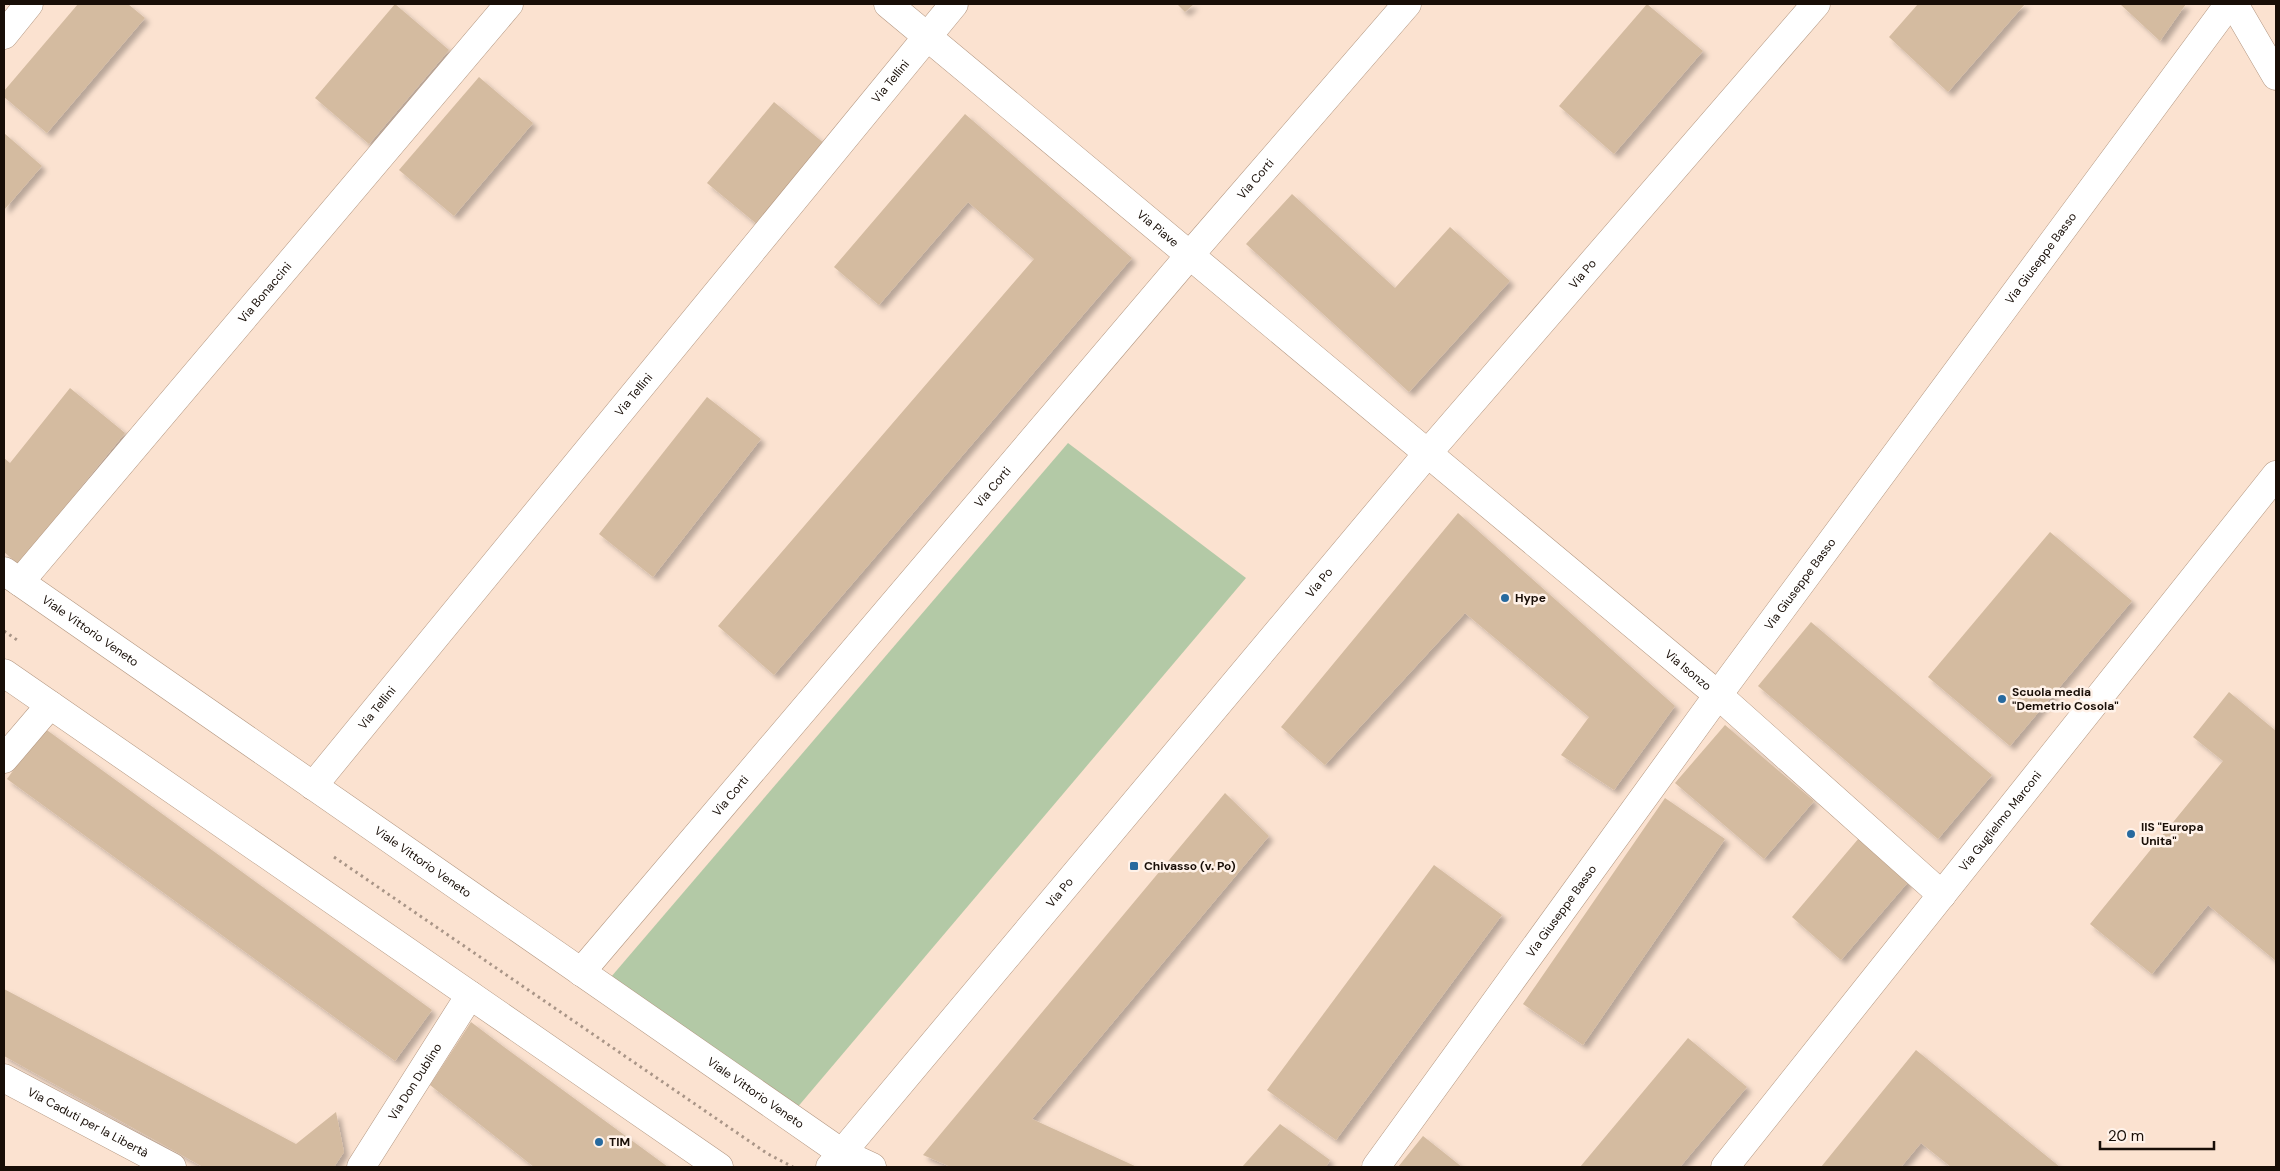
<svg xmlns="http://www.w3.org/2000/svg" width="2280" height="1171" font-family="'DM Sans',sans-serif">
<defs>
<filter id="shadow"><feDropShadow dx="4.5" dy="4.5" stdDeviation="2.5" flood-color="#0004"/></filter>
</defs>
<rect width="100%" height="100%" fill="#fbe2d0"/>
<!-- green -->
<polygon fill="#b3c9a6" points="1068,443 1246,578 796,1109 605,984"/>
<!-- building -->
<g fill="#d4bba0" filter="url(#shadow)">
<polygon points="78,4 128,4 145,18 47,133 4,97 4,91"/>
<polygon points="395,4 449,50 369,144 315,98"/>
<polygon points="1177,4 1194,4 1185,12"/>
<polygon points="1647,4 1703,51 1614,154 1559,106"/>
<polygon points="1918,4 2025,4 1948,92 1889,37"/>
<polygon points="2120,4 2186,4 2160,41"/>
<polygon points="479,77 533,123 454,216 399,170"/>
<polygon points="774,102 825,144 758,225 707,183"/>
<polygon points="965,114 1132,258 774,675 718,626 1034,259 968,202 879,305 834,267"/>
<polygon points="4,133 42,166 4,210"/>
<polygon points="1292,194 1395,288 1450,227 1510,281 1409,392 1246,244"/>
<polygon points="70,388 125,433 18,564 4,552 4,458 10,463"/>
<polygon points="707,397 761,439 653,577 599,534"/>
<polygon points="1458,513 1675,706 1614,790 1561,755 1589,717 1465,613 1325,765 1281,727"/>
<polygon points="2050,532 2132,601 2010,746 1928,677"/>
<polygon points="1811,622 1992,775 1938,839 1758,686"/>
<polygon points="2229,692 2276,731 2276,961 2208,905 2152,974 2090,924 2223,761 2193,737"/>
<polygon points="1725,725 1814,801 1764,859 1675,783"/>
<polygon points="44,728 432,1010 395,1061 7,779"/>
<polygon points="1225,793 1269,836 1032,1119 1137,1167 951,1167 923,1155"/>
<polygon points="1665,798 1725,839 1583,1045 1523,1004"/>
<polygon points="1859,838 1909,881 1841,960 1792,917"/>
<polygon points="1434,865 1502,915 1336,1140 1267,1090"/>
<polygon points="4,989 296,1144 336,1112 344,1152 334,1167 203,1167 4,1056"/>
<polygon points="471,1022 504,1047 668,1167 534,1167 430,1085"/>
<polygon points="1688,1038 1747,1087 1680,1167 1580,1167"/>
<polygon points="1916,1050 2060,1167 1951,1167 1921,1143 1901,1167 1821,1167"/>
<polygon points="1280,1124 1330,1160 1326,1167 1242,1167"/>
<polygon points="1423,1136 1462,1167 1398,1167"/>
</g>
<g fill="none" stroke-linecap="round" stroke-linejoin="round">
<defs>
<g id="street">
<path id="s1" d="M888,4L1718,695L1942,895"/>
<polyline points="4,35 29,4"/>
<path id="s2" d="M20,582L509,4"/>
<polyline points="4,759 50,705"/>
<path id="s3" d="M313,786L954,4"/>
<path id="s4" d="M581,972L1189,256L1407,4"/>
<path id="s5" d="M4,1078L172,1167"/>
<path id="s6" d="M361,1167L470,995"/>
<path id="s7" d="M830,1167L1427,454L1816,4"/>
<path id="s8" d="M1376,1167L1718,695L2229,4"/>
<path id="s9" d="M1725,1167L2276,475"/>
</g>
<g id="secondary">
<polyline points="2234,4 2276,76"/>
<path id="s10" d="M4,571L842,1153L872,1167"/>
<polyline points="4,673 719,1167"/>
</g>
</defs>
<!-- street casing -->
<use href="#street" stroke="#b39781" stroke-width="29"/>
<!-- secondary casing -->
<use href="#secondary" stroke="#b39781" stroke-width="29"/>
<!-- path -->
<g stroke="#a99587" stroke-width="3" stroke-dasharray="2.5 4" stroke-linecap="butt">
<polyline points="4,631 20,642"/>
<polyline points="334,857 768,1154 793,1167"/>
</g>
<!-- street -->
<use href="#street" stroke="#fff" stroke-width="28"/>
<!-- secondary -->
<use href="#secondary" stroke="#fff" stroke-width="28"/>
</g>
<!-- markers -->
<g fill="#276a9f" stroke="#fff2e9" stroke-width="2">
<circle cx="1505" cy="598" r="5"/>
<circle cx="2002" cy="699" r="5"/>
<circle cx="2131" cy="834" r="5"/>
<rect x="1129" y="861" width="10" height="10" rx="2.5"/>
<circle cx="599" cy="1142" r="5"/>
</g>
<g text-anchor="middle" stroke-width="5" stroke-linejoin="round" paint-order="stroke">
<!-- street labels -->
<g font-size="12" fill="#180e07" stroke="#fff2e9">
<text dy="4" stroke="none"><textPath href="#s3" startOffset="911">Via Tellini</textPath></text>
<text dy="4" stroke="none"><textPath href="#s4" startOffset="1041">Via Corti</textPath></text>
<text dy="4" stroke="none"><textPath href="#s1" startOffset="351">Via Piave</textPath></text>
<text dy="4" stroke="none"><textPath href="#s8" startOffset="1126">Via Giuseppe Basso</textPath></text>
<text dy="4" stroke="none"><textPath href="#s7" startOffset="1168">Via Po</textPath></text>
<text dy="4" stroke="none"><textPath href="#s2" startOffset="379">Via Bonaccini</textPath></text>
<text dy="4" stroke="none"><textPath href="#s3" startOffset="506">Via Tellini</textPath></text>
<text dy="4" stroke="none"><textPath href="#s4" startOffset="636">Via Corti</textPath></text>
<text dy="4" stroke="none"><textPath href="#s7" startOffset="762">Via Po</textPath></text>
<text dy="4" stroke="none"><textPath href="#s8" startOffset="721">Via Giuseppe Basso</textPath></text>
<text dy="4" stroke="none"><textPath href="#s10" startOffset="105">Viale Vittorio Veneto</textPath></text>
<text dy="4" stroke="none"><textPath href="#s1" startOffset="1041">Via Isonzo</textPath></text>
<text dy="4" stroke="none"><textPath href="#s3" startOffset="101">Via Tellini</textPath></text>
<text dy="4" stroke="none"><textPath href="#s4" startOffset="231">Via Corti</textPath></text>
<text dy="4" stroke="none"><textPath href="#s9" startOffset="442">Via Guglielmo Marconi</textPath></text>
<text dy="4" stroke="none"><textPath href="#s10" startOffset="510">Viale Vittorio Veneto</textPath></text>
<text dy="4" stroke="none"><textPath href="#s7" startOffset="358">Via Po</textPath></text>
<text dy="4" stroke="none"><textPath href="#s8" startOffset="316">Via Giuseppe Basso</textPath></text>
<text dy="4" stroke="none"><textPath href="#s6" startOffset="101">Via Don Dublino</textPath></text>
<text dy="4" stroke="none"><textPath href="#s10" startOffset="915">Viale Vittorio Veneto</textPath></text>
<text dy="4" stroke="none"><textPath href="#s5" startOffset="95">Via Caduti per la Libertà</textPath></text>
</g>
<!-- poi labels -->
<g font-size="12" font-weight="bold" fill="#180e07" stroke="#fff2e9" text-anchor="start">
<text x="1515" y="602">Hype</text>
<text x="2012" y="696">Scuola media<tspan x="2012" dy="14">"Demetrio Cosola"</tspan></text>
<text x="2141" y="831">IIS "Europa<tspan x="2141" dy="14">Unita"</tspan></text>
<text x="1144" y="870">Chivasso (v. Po)</text>
<text x="609" y="1146">TIM</text>
</g>
</g>
<!-- border -->
<rect width="2280" height="1171" fill="none" stroke="#180e07" stroke-width="10"/>
<!-- scale -->
<path d="M2100 1141v8h114v-8" fill="none" stroke="#180e07" stroke-width="2.5"/>
<text x="2108" y="1141" font-size="15" fill="#180e07" stroke="#fff2e9" stroke-width="4" paint-order="stroke">20 m</text>
</svg>
